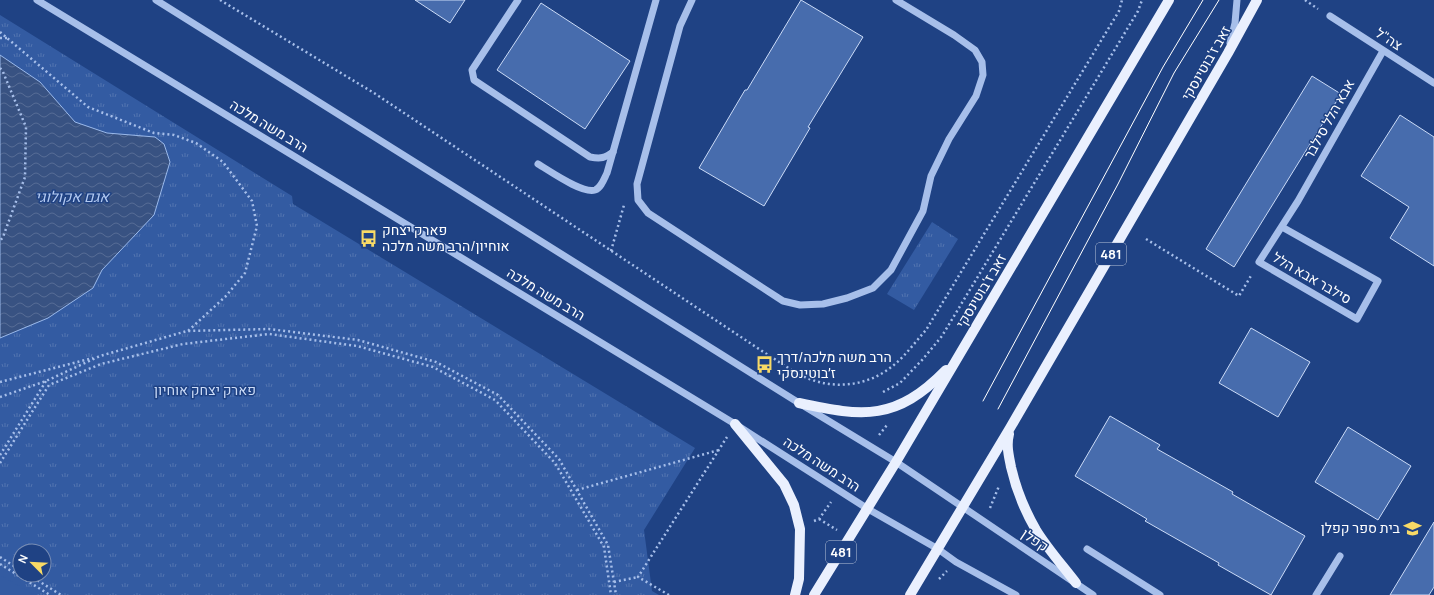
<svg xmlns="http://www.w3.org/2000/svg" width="1434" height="595" font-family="Manrope,Heebo,sans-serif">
<defs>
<pattern id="grass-tufts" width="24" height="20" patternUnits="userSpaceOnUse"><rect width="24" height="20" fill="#335ba2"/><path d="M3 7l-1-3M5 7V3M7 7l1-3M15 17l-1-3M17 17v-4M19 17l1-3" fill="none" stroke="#5274b0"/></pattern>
<pattern id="water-waves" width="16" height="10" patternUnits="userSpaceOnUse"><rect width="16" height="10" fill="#385282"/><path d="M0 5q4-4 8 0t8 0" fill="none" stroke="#566c95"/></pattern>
</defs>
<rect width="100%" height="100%" fill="#1f4284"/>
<!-- grass -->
<g fill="url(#grass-tufts)" fill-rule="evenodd">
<path d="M0,15L292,196L293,204L695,448L644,530L652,591L659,595H0ZM20,551H44V575H20Z"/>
<polygon points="932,222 958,239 914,310 887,294"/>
</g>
<!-- garden -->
<polygon fill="#335ba2" points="0,575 35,595 0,595"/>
<!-- water -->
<polygon fill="url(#water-waves)" stroke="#9ab9eb" points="0,55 40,82 75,122 107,133 155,137 164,144 170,162 154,215 102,270 93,288 48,318 0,338"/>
<!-- building -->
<g fill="#476cad" stroke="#cbdbf7">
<polygon points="415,0 465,0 450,23"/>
<polygon points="801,0 863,37 808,127 810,128 764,206 699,168 745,90 747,90"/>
<polygon points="541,3 630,61 585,129 497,70"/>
<polygon points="1312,76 1341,94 1234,267 1206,249"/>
<polygon points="1400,115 1434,137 1434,266 1390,238 1409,207 1361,176"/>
<polygon points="1251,328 1310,362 1278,417 1219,383"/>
<polygon points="1110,416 1160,445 1157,449 1233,492 1232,494 1305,536 1271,595 1218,565 1219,563 1145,521 1147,519 1075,476"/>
<polygon points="1348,427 1411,466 1378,520 1315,482"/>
<polygon points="1434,522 1434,587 1429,595 1390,595"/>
</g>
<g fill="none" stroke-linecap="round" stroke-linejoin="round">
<!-- path -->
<g stroke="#a7bfea" stroke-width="2.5" stroke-dasharray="2 3" stroke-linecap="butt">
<path d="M220,0L374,93L765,353C777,360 788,369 801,375C831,391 869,387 895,364C906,355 916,341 926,330L1119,11L1122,0"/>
<polyline points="1305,0 1318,9"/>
<polyline points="0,32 88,107 154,133 174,135 196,143 223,162 252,201 257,226 245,273 226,296 188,331"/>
<polyline points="0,38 7,38"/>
<polyline points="0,68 3,72 26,127 25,177 3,237 0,241"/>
<polyline points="1146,239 1239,296 1252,274"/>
<polyline points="611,251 624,205"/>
<polyline points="0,382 93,358"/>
<polyline points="883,392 900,383 923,359 942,336 1138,11 1142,0"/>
<polyline points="0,397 46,381 100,356 187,331 269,329 358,340 436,362 498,395 559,459 608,545 616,595"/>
<polyline points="879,435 887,425"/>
<polyline points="0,455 46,381"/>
<polyline points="0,463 49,385 101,364 183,344 269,334 357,346 433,367 495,400 555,463 604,547 611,595"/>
<polyline points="577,490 719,450"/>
<polyline points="990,508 999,486"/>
<polyline points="819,519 837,530"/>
<polyline points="814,521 819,519 831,502"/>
<polyline points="0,557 20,570"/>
<polyline points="0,564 50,595"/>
<polyline points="29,575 61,595"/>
<polyline points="939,579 947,571"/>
<polyline points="614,582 638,577"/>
<polyline points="669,595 638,577 727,437"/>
</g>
<!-- minor -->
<g stroke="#a7bfea" stroke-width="7">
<polyline points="37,0 735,424 868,509 938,549 956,562 1016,595"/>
<polyline points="156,0 799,403 896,462 1093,595"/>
<path d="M518,0L472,70L474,80L590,157C601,159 605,158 613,152"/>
<polyline points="692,0 680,26 637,184 638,200 648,213 783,301 800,305 823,304 847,298 873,288 891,270 923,211 931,176 949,139 976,96 983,75 982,62 975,50 954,35 896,0"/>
<polyline points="1330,16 1434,83"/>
<polyline points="1230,43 1235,23 1237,0"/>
<path d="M538,164C550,171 582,194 595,190C601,188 604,179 607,173L656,0"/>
<polyline points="1282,227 1378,281 1357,319 1259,262 1298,201 1383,51"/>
<polyline points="1087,549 1160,595"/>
<polyline points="1316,595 1340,556"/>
</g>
<!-- major -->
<g stroke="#eaf0fe" stroke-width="10">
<path d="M799,403C864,417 896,421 946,370"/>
<polyline points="735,424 784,484 794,505 800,529 799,579 795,595"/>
<path d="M1009,434C1006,446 1009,456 1011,467C1016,489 1025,511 1036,530C1047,548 1063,566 1076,583"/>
<polyline points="814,595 896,462 1169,0"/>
<polyline points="910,595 1010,428 1228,53 1257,0"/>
</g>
<!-- tram -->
<g stroke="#fff" stroke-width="1">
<polyline points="983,401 1163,67 1203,0"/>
<polyline points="998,409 1118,184 1174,73 1219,0"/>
</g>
</g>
<!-- icons -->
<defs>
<symbol id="bus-bare" viewBox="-9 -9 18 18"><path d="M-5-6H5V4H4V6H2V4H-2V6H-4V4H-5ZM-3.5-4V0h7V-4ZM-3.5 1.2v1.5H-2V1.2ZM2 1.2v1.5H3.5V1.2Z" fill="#f8da66" stroke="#1f4284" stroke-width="2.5" paint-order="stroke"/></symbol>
<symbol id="school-bare" viewBox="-9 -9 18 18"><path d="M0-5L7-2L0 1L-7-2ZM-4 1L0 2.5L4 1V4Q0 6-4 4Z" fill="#f8da66" stroke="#1f4284" stroke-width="2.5" paint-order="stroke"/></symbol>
</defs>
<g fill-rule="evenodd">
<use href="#bus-bare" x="356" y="226" width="25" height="25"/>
<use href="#bus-bare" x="752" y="352" width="25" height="25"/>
<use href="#school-bare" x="1400" y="516" width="25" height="25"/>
</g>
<g text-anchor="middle" stroke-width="3" stroke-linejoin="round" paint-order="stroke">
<!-- shield labels -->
<g fill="#1f4284" stroke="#bcc6da" stroke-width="1">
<rect x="1096" y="243" width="30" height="22" rx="3"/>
<rect x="826" y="541" width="30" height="22" rx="3"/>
</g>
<g font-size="13" font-weight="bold" fill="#fff">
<text x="1111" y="259">481</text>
<text x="841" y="557">481</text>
</g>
<!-- street labels -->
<g font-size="14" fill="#fff" stroke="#1f4284">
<text transform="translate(1389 39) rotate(33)" y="5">צה"ל</text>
<text transform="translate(1206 63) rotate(-60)" y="5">זאב ז'בוטינסקי</text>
<text transform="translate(1329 119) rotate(-61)" y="5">אבא הלל סילבר</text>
<text transform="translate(269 126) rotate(31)" y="5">הרב משה מלכה</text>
<text transform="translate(1312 278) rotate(30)" y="5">סילבר אבא הלל</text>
<text transform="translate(981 291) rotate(-59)" y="5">זאב ז'בוטינסקי</text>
<text transform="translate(546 294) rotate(31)" y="5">הרב משה מלכה</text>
<text transform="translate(822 464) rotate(33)" y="5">הרב משה מלכה</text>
<text transform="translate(1035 540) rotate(34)" y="5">קפלן</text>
</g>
<!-- poi labels -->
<g font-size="14" fill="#fff" stroke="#1f4284" text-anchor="start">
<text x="382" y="235">פארק יצחק<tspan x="382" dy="16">אוחיון/הרב משה מלכה</tspan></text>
<text x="777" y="362">הרב משה מלכה/דרך<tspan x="777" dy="16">ז׳בוטינסקי</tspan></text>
<text x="1400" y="533" text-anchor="end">בית ספר קפלן</text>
</g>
<!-- park labels -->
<g font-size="14" fill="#cbdbf7" stroke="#1f4284">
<text x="205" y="395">פארק יצחק אוחיון</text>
</g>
<!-- water labels -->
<g font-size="15" font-style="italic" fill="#b2c9f1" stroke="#1f4284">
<text x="72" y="202">אגם אקולוגי</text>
</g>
</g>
<!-- north arrow -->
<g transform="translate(32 563) rotate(294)"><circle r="19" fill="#1f4284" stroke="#798eb5"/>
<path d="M0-3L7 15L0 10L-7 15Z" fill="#f8da66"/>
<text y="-6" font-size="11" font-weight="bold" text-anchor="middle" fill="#ffffff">N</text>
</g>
</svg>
